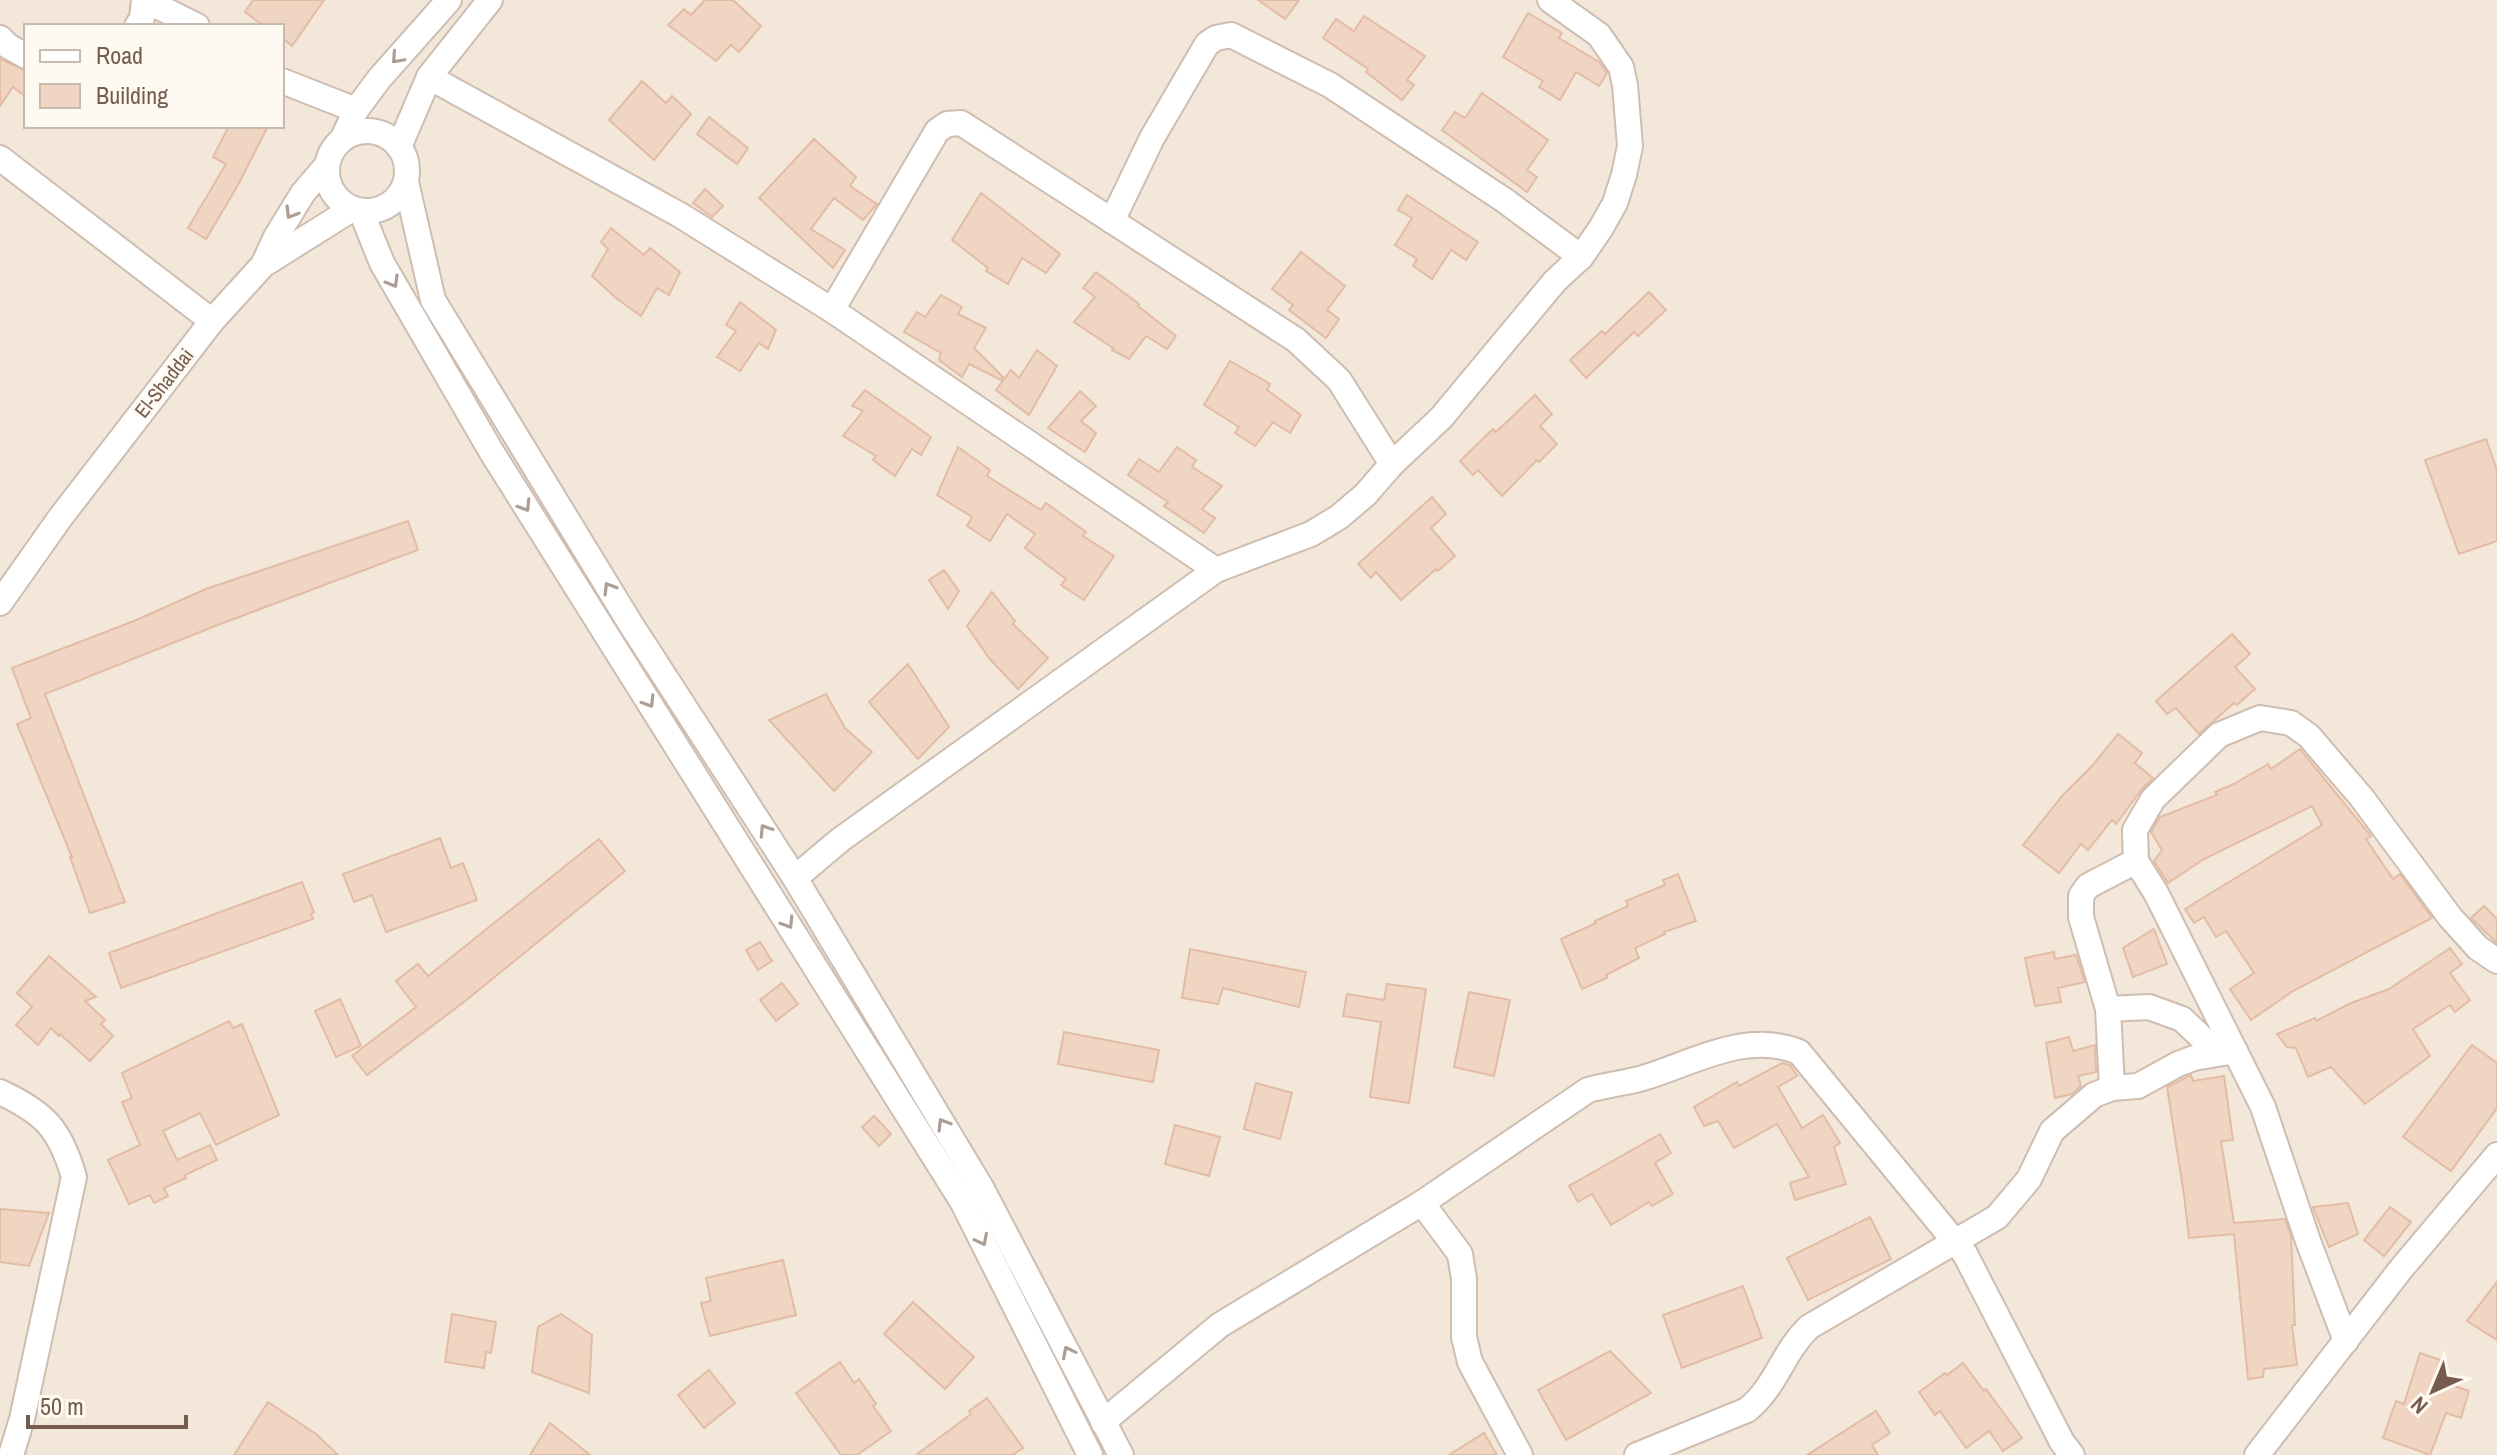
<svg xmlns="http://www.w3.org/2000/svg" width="2497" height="1455" font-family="'Archivo Narrow',sans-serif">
<rect width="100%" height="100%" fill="#fcf5ea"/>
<!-- residential -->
<path fill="#f3e7d9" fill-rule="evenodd" d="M0,0H2497V1455H0ZM26,26H282V126H26Z"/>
<!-- building -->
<g fill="#f0d5c3" stroke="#e2bca4" stroke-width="2">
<polygon points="253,0 324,0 292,46 282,38 282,26 264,26 245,12"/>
<polygon points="705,0 733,0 761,26 739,52 731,45 716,61 668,25 684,9 691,15"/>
<polygon points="1258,0 1299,0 1285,19"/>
<polygon points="1528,13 1562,33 1559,38 1599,62 1607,73 1599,86 1576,72 1560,100 1539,87 1543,81 1503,57"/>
<polygon points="1364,16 1425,56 1407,80 1414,85 1402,100 1366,72 1368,69 1323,38 1336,19 1354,31"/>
<polygon points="0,59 26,71 26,97 13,87 0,106"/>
<polygon points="642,81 666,103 672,96 691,114 654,160 609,120"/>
<polygon points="1482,93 1548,140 1527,170 1537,177 1527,192 1442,130 1455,112 1465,118"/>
<polygon points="709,117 748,148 737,164 697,134"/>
<polygon points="229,126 268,126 238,185 206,239 188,228 226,164 213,157"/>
<polygon points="814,139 856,177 850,186 877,204 863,220 834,198 811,229 845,250 833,268 759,198"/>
<polygon points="705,189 723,206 712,217 693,203"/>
<polygon points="981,193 1060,254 1046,273 1022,258 1008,284 986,271 988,268 952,240"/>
<polygon points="1407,195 1478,242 1466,260 1451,250 1432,279 1413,266 1417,259 1395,245 1412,218 1398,210"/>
<polygon points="611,228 644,255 650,248 680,272 669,295 657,288 641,316 616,298 592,276 608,249 601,242"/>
<polygon points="1301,252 1345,286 1327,310 1339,319 1326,338 1289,310 1293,305 1272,289"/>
<polygon points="1096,272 1139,304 1138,306 1176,336 1167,349 1146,336 1129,359 1112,350 1113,348 1074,322 1095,297 1083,288"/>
<polygon points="1649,292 1666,310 1638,336 1634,332 1586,378 1570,360 1602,331 1605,334"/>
<polygon points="941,295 962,307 958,314 986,328 974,348 1003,377 1001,380 969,364 962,377 939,360 941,353 904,332 917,312 925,317"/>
<polygon points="740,302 776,330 768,349 759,343 740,371 717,357 736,331 726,325"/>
<polygon points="1037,350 1057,366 1029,415 996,390 1011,370 1019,378"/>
<polygon points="1230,361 1270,384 1267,390 1301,415 1290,433 1273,422 1255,446 1235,433 1239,427 1204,405"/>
<polygon points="865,390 931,437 921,455 912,449 895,476 873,460 876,456 843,436 863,411 852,406"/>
<polygon points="1080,391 1096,406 1081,421 1096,433 1085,452 1048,428"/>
<polygon points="1535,395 1552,414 1540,426 1557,444 1539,462 1537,460 1502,496 1478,470 1473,475 1460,461 1493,429 1496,432"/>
<polygon points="2486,439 2497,470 2497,541 2459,554 2425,460"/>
<polygon points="958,447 990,470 987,476 1041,510 1046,503 1086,532 1083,536 1114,556 1084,600 1061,585 1066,579 1025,548 1035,534 1007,514 990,541 967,526 972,517 937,495"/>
<polygon points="1177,447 1196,460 1192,467 1222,486 1202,509 1215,518 1204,533 1164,506 1168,502 1128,475 1139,459 1159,472"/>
<polygon points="1432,497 1446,514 1431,528 1455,556 1438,571 1436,569 1401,600 1376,572 1371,578 1358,564"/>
<polygon points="408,521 418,550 215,626 45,694 125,902 90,913 70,857 72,857 17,724 31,718 12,668 134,621 206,589"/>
<polygon points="944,570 959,591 948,609 929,580"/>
<polygon points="992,592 1015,621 1013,624 1048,658 1018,689 989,658 967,626"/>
<polygon points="2232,634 2250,654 2235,667 2255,689 2237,705 2234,703 2199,734 2176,708 2167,714 2156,701"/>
<polygon points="908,664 949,727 918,759 869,702"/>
<polygon points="826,694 845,728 872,752 834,791 769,720"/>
<polygon points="2118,734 2142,753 2135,763 2153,778 2142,789 2116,824 2112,820 2088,850 2081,844 2059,873 2023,845 2063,795 2092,766"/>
<polygon points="2300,749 2371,836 2366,839 2393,879 2400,874 2432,918 2293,991 2251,1020 2230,989 2254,973 2226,931 2216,937 2204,917 2194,923 2185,909 2322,825 2312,806 2204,859 2168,883 2154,861 2162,850 2151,832 2160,817 2217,795 2215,792 2234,784 2268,764 2271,769"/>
<polygon points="440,838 451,868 463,863 477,900 386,932 372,895 354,902 343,874"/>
<polygon points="599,839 625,871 464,1002 367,1075 352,1056 416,1007 396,981 418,964 428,976"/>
<polygon points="1678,874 1696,921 1664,932 1665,934 1635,948 1639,958 1606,975 1607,978 1582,989 1561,939 1596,923 1595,921 1628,906 1626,901 1665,885 1663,880"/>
<polygon points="302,882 314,912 311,914 313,919 121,988 109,953"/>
<polygon points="2484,906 2497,919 2497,943 2471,918"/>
<polygon points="2154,929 2167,964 2133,977 2123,948"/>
<polygon points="760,942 772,961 758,970 746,950"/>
<polygon points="2450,948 2462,964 2450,973 2470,1000 2455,1012 2450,1005 2413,1029 2430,1056 2365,1104 2331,1067 2308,1077 2296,1048 2287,1047 2277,1034 2315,1018 2316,1021 2351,1003 2389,989"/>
<polygon points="1190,949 1306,972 1299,1007 1223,988 1218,1004 1182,998"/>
<polygon points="2054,952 2055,959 2076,955 2085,982 2058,988 2061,1002 2035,1006 2025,958"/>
<polygon points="49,956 96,997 85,1001 105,1020 101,1024 113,1036 90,1061 60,1034 59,1036 51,1028 38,1045 16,1025 32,1007 17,993"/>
<polygon points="782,983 798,1004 776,1021 760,1000"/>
<polygon points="1387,984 1426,989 1409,1103 1370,1097 1381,1022 1343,1016 1347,994 1384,1000"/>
<polygon points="1469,992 1510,1000 1494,1076 1454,1067"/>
<polygon points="340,999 361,1046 336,1057 315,1011"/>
<polygon points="229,1021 233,1028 242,1024 279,1115 216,1145 200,1113 163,1131 177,1160 210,1145 217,1160 185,1175 186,1178 164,1188 168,1196 154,1203 150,1195 129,1204 108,1160 140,1145 122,1102 132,1098 122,1073"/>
<polygon points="1064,1032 1159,1050 1153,1082 1058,1064"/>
<polygon points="2069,1037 2073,1051 2095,1045 2096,1072 2078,1076 2081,1086 2072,1094 2055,1098 2046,1043"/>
<polygon points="2472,1045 2497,1063 2497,1108 2451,1171 2403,1137"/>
<polygon points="1782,1063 1790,1065 1797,1076 1778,1087 1802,1128 1823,1115 1840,1143 1834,1147 1846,1184 1795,1200 1790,1183 1809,1177 1777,1124 1734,1148 1718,1121 1704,1126 1694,1107 1737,1082 1739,1086"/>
<polygon points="2191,1075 2193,1081 2224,1076 2233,1140 2221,1141 2234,1223 2285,1219 2291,1236 2295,1325 2292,1325 2297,1365 2264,1369 2263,1377 2248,1379 2234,1234 2189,1238 2184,1195 2167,1087"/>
<polygon points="1256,1083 1292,1093 1280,1139 1244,1129"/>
<polygon points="874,1116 891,1134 879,1146 862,1127"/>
<polygon points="1175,1125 1220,1137 1209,1176 1165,1164"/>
<polygon points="1660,1134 1671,1153 1655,1163 1673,1194 1652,1206 1649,1202 1611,1225 1592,1194 1578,1202 1569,1186"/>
<polygon points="2348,1203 2358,1234 2329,1247 2313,1207"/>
<polygon points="2390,1207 2411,1222 2384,1256 2364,1240"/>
<polygon points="0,1209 49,1213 29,1266 0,1262"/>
<polygon points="1870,1217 1891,1259 1808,1300 1787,1258"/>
<polygon points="783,1260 796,1315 710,1336 701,1303 711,1301 706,1278"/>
<polygon points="2497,1282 2497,1340 2467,1321"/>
<polygon points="1743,1286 1762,1338 1682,1368 1663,1315"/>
<polygon points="913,1302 974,1357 945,1389 884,1334"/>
<polygon points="452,1314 496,1322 491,1353 486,1352 484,1368 445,1362"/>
<polygon points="561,1314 592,1335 589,1393 532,1372 538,1327"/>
<polygon points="1610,1351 1651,1393 1566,1440 1538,1390"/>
<polygon points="2420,1353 2443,1361 2437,1380 2469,1391 2461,1418 2446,1413 2430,1455 2383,1438 2396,1401 2404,1404"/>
<polygon points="840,1362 854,1383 859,1379 876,1404 873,1406 891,1431 857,1455 841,1455 796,1393"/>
<polygon points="1963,1363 1984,1391 1986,1389 2022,1438 2003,1451 1989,1431 1966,1448 1940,1411 1935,1415 1919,1392 1945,1373 1947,1375"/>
<polygon points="709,1370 735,1403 704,1428 678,1395"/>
<polygon points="987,1398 1023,1448 1013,1455 916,1455 971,1414 969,1411"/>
<polygon points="268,1402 316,1434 338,1455 234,1455"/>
<polygon points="1876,1411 1890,1433 1872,1445 1878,1455 1807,1455"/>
<polygon points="550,1423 590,1455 530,1455"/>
<polygon points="1484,1433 1497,1455 1449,1455"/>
</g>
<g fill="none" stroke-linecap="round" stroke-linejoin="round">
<defs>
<g id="minor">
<polyline points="145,0 197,26"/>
<polyline points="137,26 142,18 144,0"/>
<polyline points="0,38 8,46 26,56"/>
<polyline points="429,77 680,215 832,310 1216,570 1311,534 1339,517 1365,495 1392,464 1441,418 1555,281 1581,257 1601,228 1615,203 1624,175 1630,146 1625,85 1621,67 1599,35 1550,0"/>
<polyline points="282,81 356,110"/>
<circle cx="367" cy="171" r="40"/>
<polyline points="343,138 356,110 379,79 449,0"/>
<polyline points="399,147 429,77 490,0"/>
<polyline points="0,158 212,321"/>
<polyline points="406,182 433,300 630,623 795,878 982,1189 1121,1455"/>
<polyline points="361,211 382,263 491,451 962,1201 1090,1455"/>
<polyline points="1112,221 1152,138 1207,44 1216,38 1231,35 1330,85 1504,200 1581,257"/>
<polyline points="263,265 352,209"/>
<polyline points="832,310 937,131 947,124 961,123 1296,340 1339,380 1392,464"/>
<polyline points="0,603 60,518 212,321 263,265 276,237 303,193 327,165"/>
<polyline points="795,878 840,840 1216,570"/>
<polyline points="2108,1009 2149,1007 2182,1019 2218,1053"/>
<polyline points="2112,1088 2108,1009 2081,917 2081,896 2088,886 2136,861"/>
<path d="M0,1092C45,1113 60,1129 74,1177L22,1419L11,1455"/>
<polyline points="1422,1203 1460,1254 1464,1279 1464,1337 1470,1362 1520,1455"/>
<polyline points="2346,1341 2308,1241 2263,1107 2156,893 2136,861 2135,830 2153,799 2219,735 2260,718 2291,723 2309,736 2362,798 2450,917 2478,948 2497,961"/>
<path d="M1103,1422L1220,1325L1422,1203L1588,1090C1606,1085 1625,1083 1643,1078C1693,1063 1746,1030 1799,1052L1965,1254L2062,1442L2072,1455"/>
<path d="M1637,1455L1747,1410C1776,1387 1782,1353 1809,1327L1997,1217L2029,1179L2052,1131L2094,1095L2112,1088L2138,1086L2178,1064L2194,1058L2235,1051"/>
<polyline points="2257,1455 2401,1269 2497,1155"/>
</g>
</defs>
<!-- minor casing -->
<use href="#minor" stroke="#cebdb0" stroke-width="28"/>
<!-- minor -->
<use href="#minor" stroke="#fff" stroke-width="24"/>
</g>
<!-- one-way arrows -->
<defs><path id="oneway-chevron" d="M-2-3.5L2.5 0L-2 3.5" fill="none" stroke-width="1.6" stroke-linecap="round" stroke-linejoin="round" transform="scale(2)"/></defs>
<g stroke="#ad9d95">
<use href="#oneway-chevron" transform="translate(397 58) rotate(132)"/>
<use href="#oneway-chevron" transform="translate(291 213) rotate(121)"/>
<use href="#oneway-chevron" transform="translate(393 282) rotate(60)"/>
<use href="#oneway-chevron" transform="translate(525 506) rotate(58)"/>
<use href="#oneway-chevron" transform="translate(609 588) rotate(-121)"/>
<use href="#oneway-chevron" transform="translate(649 702) rotate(58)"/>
<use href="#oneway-chevron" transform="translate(765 830) rotate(-123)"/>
<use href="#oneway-chevron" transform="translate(788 923) rotate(58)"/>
<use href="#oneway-chevron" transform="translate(943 1124) rotate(-121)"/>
<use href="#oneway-chevron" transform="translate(982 1240) rotate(63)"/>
<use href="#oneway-chevron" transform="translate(1068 1352) rotate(-117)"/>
</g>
<g text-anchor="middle" stroke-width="6" stroke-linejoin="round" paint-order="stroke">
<!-- street labels -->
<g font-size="20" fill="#765c4e" stroke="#fef9f1">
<text transform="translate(164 383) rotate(-52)" y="7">El-Shaddai</text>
</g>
</g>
<!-- legend -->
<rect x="24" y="24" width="260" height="104" fill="#fef9f1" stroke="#c8bab0" stroke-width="2"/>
<rect x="40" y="50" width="40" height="12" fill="#ffffff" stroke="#c8bab0" stroke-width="2"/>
<text x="96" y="64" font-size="24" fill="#765c4e">Road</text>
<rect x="40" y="84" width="40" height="24" fill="#f0d5c3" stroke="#c8bab0" stroke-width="2"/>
<text x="96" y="104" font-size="24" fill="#765c4e">Building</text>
<!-- north arrow -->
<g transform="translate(2433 1391) rotate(224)" stroke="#fef9f1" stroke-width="6" paint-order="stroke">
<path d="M0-6L14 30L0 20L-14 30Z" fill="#765c4e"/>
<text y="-12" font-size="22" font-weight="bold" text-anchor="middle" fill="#765c4e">N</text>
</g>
<!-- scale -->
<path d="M28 1415v12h158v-12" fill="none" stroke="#765c4e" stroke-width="4"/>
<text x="40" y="1415" font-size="24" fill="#765c4e" stroke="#fef9f1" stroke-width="6" paint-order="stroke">50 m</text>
</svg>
